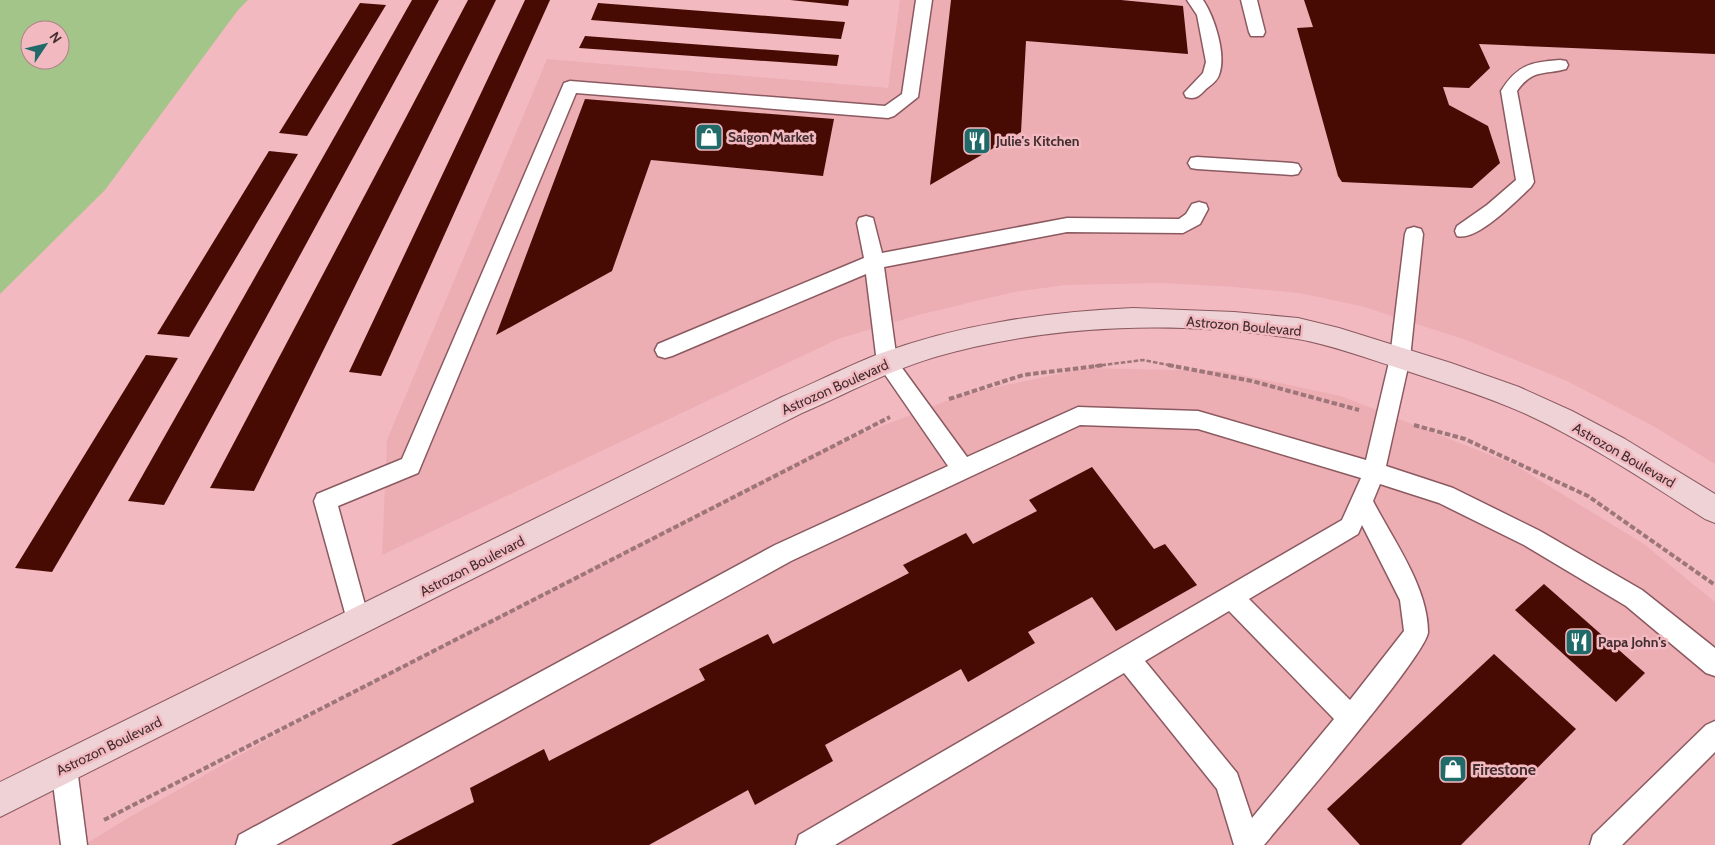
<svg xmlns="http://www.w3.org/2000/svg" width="1715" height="845" font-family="Cabin,sans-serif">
<rect width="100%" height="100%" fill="#f2bac0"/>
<!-- built -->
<g fill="#ecadb3">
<polygon points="900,0 1715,0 1715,464 1653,426 1567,381 1466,340 1361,306 1299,293 1235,287 1162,283 1065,285 1014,292 918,315 838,339 382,555 387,440 547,59 888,88"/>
<polygon points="1087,368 1222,371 1341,396 1513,464 1644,544 1715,602 1715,845 84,845 128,818 363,686 816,452 964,394"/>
</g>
<!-- green -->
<path fill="#a4c58a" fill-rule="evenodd" d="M0,0H248L238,10L105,190L0,294ZM30,30H60V60H30Z"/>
<!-- building -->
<g fill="#470b04">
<polygon points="412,0 439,0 164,505 128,501"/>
<polygon points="468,0 496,0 254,491 210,488"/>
<polygon points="525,0 550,0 381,376 349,372"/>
<polygon points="790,0 849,0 848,6"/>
<polygon points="951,0 1121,0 1183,6 1188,54 1026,41 1021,132 930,185"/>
<polygon points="1304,0 1715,0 1715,54 1479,44 1490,68 1469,88 1443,87 1449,105 1488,126 1500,163 1472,188 1342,182 1338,176 1297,28 1313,27"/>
<polygon points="360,3 386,5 307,136 279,133"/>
<polygon points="598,3 845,22 841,39 591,20"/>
<polygon points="585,36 839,55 837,66 579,48"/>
<polygon points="585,99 834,119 823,176 651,160 612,271 496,335"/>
<polygon points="269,151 298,154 189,337 157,334"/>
<polygon points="146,355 178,358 52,572 15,568"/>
<polygon points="1092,467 1154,549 1165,544 1197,585 1116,631 1092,597 1028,632 1035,643 968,682 961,669 825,745 833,761 755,805 748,790 649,845 391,845 474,802 470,788 544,749 549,761 705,680 699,669 768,634 773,644 909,573 903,565 966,533 973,544 1037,511 1029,500"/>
<polygon points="1544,584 1645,673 1616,702 1515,610"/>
<polygon points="1494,654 1576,729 1461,845 1360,845 1327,809"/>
</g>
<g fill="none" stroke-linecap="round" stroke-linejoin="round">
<defs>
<g id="service">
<polygon points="916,0 932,0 918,97 894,116 888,118 576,93 418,473 338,506 370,623 366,631 358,635 350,631 314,501 317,494 402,459 564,83 570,81 885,106 902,94"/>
<path d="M1187,0H1203C1214,16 1227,55 1219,75C1217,81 1211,85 1206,89C1199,96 1196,100 1186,97L1184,93L1203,73L1206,62L1197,15Z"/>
<polygon points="1241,0 1257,0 1265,32 1263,36 1251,36 1249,32"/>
<path d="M1560,60L1566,61L1568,65L1566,69C1544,75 1532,69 1517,91L1534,182L1531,187C1517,200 1477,242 1457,236L1455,231L1457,226L1487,205L1516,180L1501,91C1517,65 1531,62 1560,60Z"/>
<polygon points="1197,157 1292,163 1298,164 1301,169 1298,174 1292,175 1197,169 1191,168 1188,163 1191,158"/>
<path d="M1199,202L1206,204L1208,209L1200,224L1183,233L1067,232L884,267L897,361L967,457L1078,407L1198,411L1366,460L1390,358L1405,234L1407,229L1414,227L1421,229L1423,234L1410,358L1386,466L1453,488L1540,531L1642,590L1715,648V676L1706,673L1626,606L1524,545L1439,503L1380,484L1373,501C1393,540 1428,587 1428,632C1428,653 1287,817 1264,845H1234L1217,789L1124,673L835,845H796L799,835L1342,520L1361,478L1198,429L1080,425L791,561L276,845H236L239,835L775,545L948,466L877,363L866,274L672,356L665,358L658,356L655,350L658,344L864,258L857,223L859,218L866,216L873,218L882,253L1067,218L1179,219L1186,214L1192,204ZM1362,525L1400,600L1404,631L1350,700L1249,599L1358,534ZM1229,611L1334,719L1252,818L1237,773L1145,661Z"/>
<polygon points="1715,721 1715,752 1622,845 1590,845 1593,835 1706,725"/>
<polygon points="64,755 73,759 77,768 87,845 61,845 51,768 55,759"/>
</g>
<path id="secondary" d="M1133,308L1234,312L1298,318L1339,328L1451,363L1519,387L1572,411L1625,439L1715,494V523L1705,519C1647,482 1589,443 1526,414C1484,395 1439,382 1395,367C1363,357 1331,345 1298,339C1179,320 1050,324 935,357C888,371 846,394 802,413L0,817V782L782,397C814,383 844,368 876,355C959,324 1045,312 1133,308Z"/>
</defs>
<!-- service casing -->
<use href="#service" stroke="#8a5a60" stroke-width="3"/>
<!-- secondary casing -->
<use href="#secondary" stroke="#8a5a60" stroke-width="2"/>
<!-- path-far1 -->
<polyline stroke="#9d767a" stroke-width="2.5" stroke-dasharray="4.5 2" stroke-linecap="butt" points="1095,366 1143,360 1174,366"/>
<!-- path -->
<g stroke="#9d767a" stroke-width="4" stroke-dasharray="5.5 2.5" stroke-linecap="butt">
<polyline points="1168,365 1252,381 1359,410"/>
<polyline points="949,399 1023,375 1105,365"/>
<polyline points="1414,425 1465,439 1588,496 1715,585"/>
<polyline points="104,820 890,417"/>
</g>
<!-- service -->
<use href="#service" fill="#fff" fill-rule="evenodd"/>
<!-- secondary -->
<use href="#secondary" fill="#eed2d6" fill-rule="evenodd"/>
</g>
<!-- icons -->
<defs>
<symbol id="shop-square" viewBox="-11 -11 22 22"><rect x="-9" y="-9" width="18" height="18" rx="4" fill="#206b69" stroke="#f2bac0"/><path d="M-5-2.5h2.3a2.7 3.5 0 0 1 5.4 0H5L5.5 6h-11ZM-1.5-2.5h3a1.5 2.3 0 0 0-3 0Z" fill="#fff"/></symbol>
<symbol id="restaurant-square" viewBox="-11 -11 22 22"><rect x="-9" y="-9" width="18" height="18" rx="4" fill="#206b69" stroke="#f2bac0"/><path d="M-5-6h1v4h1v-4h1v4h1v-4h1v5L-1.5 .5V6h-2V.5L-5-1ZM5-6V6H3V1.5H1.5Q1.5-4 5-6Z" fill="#fff"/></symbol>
</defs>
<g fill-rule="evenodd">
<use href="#shop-square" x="693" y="121" width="32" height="32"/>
<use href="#restaurant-square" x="961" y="125" width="32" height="32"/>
<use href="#restaurant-square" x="1563" y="626" width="32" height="32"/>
<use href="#shop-square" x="1437" y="753" width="32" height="32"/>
</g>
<g text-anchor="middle" stroke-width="5" stroke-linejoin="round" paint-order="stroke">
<!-- poi labels -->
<g font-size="14" font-weight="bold" fill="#432e30" stroke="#f2bac0" text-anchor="start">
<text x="728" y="142">Saigon Market</text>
<text x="996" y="146">Julie's Kitchen</text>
<text x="1598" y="647">Papa John's</text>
</g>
<!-- street labels -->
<g font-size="14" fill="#432e30" stroke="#f2bac0">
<text transform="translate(1244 326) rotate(5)" y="5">Astrozon Boulevard</text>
<text transform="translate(835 387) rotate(-24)" y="5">Astrozon Boulevard</text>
<text transform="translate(1624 455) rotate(30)" y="5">Astrozon Boulevard</text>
<text transform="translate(472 566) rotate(-27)" y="5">Astrozon Boulevard</text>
<text transform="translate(109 746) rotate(-26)" y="5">Astrozon Boulevard</text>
</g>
<!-- near-poi labels -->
<g font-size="16" font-weight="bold" fill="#432e30" stroke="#f2bac0" text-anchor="start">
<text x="1472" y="775">Firestone</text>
</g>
</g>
<!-- north arrow -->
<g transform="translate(45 45) rotate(55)"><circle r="24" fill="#f2bac0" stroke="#ac8286"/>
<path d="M0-4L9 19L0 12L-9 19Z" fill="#206b69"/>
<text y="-8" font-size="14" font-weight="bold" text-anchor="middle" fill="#432e30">N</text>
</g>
</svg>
